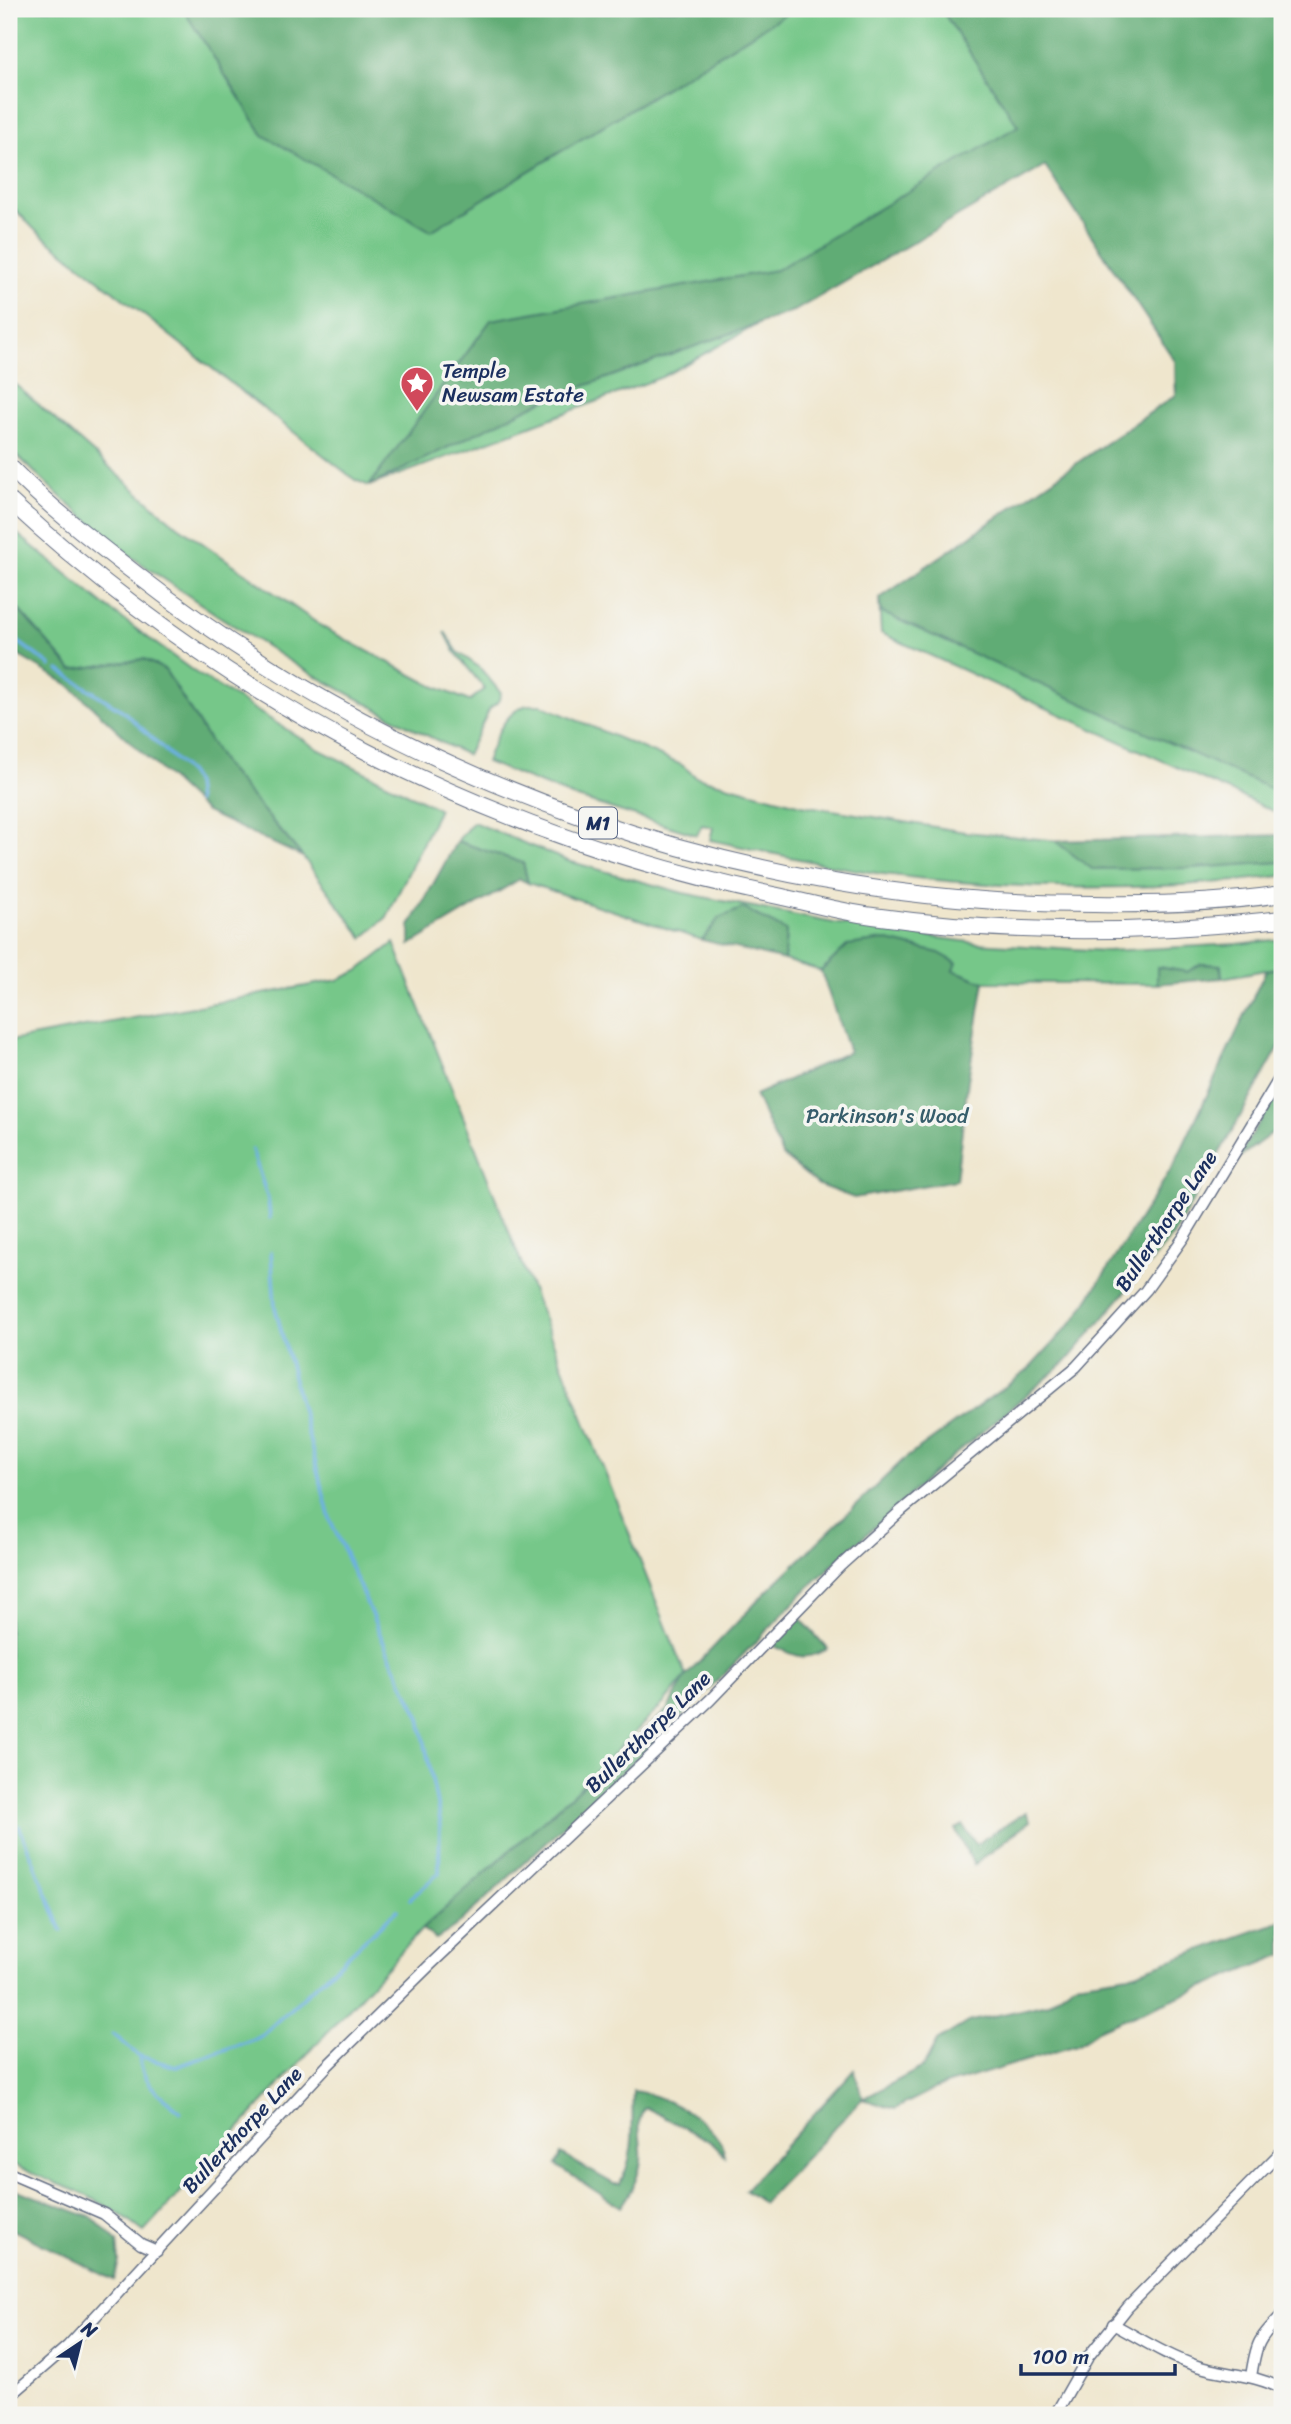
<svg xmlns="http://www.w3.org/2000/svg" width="1291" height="2424" font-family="Sriracha,sans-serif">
<rect width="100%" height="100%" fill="#f6f6f2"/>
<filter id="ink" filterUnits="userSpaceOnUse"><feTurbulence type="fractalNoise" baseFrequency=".0143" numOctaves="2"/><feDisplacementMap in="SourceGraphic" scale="14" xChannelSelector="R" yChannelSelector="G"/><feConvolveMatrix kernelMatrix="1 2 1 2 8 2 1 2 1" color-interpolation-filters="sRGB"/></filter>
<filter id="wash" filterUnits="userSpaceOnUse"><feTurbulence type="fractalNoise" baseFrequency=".00686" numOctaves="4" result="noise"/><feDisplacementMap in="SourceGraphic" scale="28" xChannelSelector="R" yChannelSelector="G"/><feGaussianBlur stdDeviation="1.57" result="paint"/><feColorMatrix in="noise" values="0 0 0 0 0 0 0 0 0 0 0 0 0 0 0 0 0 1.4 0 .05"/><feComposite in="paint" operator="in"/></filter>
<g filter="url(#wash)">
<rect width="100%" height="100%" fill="#efe6cd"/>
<!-- green -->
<g fill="#76c789" stroke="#487b74" stroke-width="2">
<polygon points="9,9 1282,9 1282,815 881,633 879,599 1176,395 1175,361 1045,166 662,377 369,486 355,480 35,230 9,203"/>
<polygon points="9,379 171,521 324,628 431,685 469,701 485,689 455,652 445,632 458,652 480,668 501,693 498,702 490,708 467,755 416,730 299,667 217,615 133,558 65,501 9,448"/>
<polygon points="9,527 108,608 193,671 318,749 439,809 387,917 363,938 303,857 225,766 165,670 144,659 72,670 9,599"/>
<path d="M527,705H541L682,765L696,777L802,805L965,832L1282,862V876C1153,892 1012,891 883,874C824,866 767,852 710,840L713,827L702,825L697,835L574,797L486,762C494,740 504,712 527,705Z"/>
<polygon points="473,822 568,861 683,893 834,923 976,943 1107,951 1237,944 1282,939 1282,967 1222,978 1221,965 1201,964 1187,972 1158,967 1157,984 984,982 952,970 956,963 848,945 821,971 784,960 786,931 719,919 702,940 528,883 523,863 457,841"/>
<path d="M394,943L686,1676L664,1703L571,1796L422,1929L144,2232C130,2222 117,2211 103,2204C73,2187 39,2179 9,2162V1041L338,980L358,971Z"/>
</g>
<!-- forest -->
<g fill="#60ac75" stroke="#3e6e6a" stroke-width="2">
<polygon points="183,9 794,9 431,231 263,135"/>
<polygon points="941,9 1282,9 1282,794 881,612 879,599 1176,395 1175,361 1045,166 796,310 540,402 369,486 491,320 776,270 1018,126"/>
<polygon points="9,599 72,670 144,659 165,670 225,766 303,857 206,812 69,685 9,650"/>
<polygon points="1282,835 1282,862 1195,868 1092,869 1055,841"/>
<polygon points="457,841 523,863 528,883 520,879 410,945 410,926"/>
<polygon points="743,908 786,931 784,960 702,940 719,918"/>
<polygon points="884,940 939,953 957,963 953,970 984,982 968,1080 956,1180 854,1198 819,1185 782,1155 755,1095 849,1052 821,971 848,945"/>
<polygon points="1201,964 1220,965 1222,978 1157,984 1157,967 1187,972"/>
<polygon points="1282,967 1282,1042 1173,1236 1066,1362 946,1462 814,1582 695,1704 454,1928 436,1939 422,1929 667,1710 686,1676 766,1592 902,1461 1027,1371 1077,1317 1175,1163 1266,970"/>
<polygon points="1282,1086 1282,1128 1280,1127 1236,1160"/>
<path d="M799,1617L828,1649C804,1663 793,1655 770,1644Z"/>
<polygon points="1026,1812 1030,1821 974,1865 955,1829 963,1825 976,1844"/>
<polygon points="1282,1921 1282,1955 1102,2028 1077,2045 936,2088 895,2109 862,2099 763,2203 745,2190 854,2070 863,2099 923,2067 937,2041 968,2022 1047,2004 1075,1983 1129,1975"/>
<path d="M633,2091C665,2095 719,2122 725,2156L710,2141L645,2107C634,2121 643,2144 641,2161C638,2179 631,2192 620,2207L556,2165L561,2154L614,2184H620C637,2149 631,2128 633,2091Z"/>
<polygon points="9,2187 93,2218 117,2242 119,2261 114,2280 9,2228"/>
</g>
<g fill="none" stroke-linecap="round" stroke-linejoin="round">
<!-- stream -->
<g stroke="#6db0e2" stroke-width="3.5">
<polyline points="9,635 51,666"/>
<polyline points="59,670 123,711 148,734 190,774 195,784 197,802"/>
<polyline points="252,1150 268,1199 270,1218"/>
<polyline points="271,1252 275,1307 330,1519 386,1648 420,1718 440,1820 439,1873 410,1899"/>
<polyline points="19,1826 62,1931"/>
<polyline points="113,2034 139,2056 176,2067 260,2037 397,1910"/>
<path d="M139,2056C143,2087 159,2093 181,2112"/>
</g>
</g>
</g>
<g filter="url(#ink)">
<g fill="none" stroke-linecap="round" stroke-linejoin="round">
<defs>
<g id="minor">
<polyline points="9,2173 104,2214 141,2244 157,2251"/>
<path d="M1113,2324C1141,2339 1167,2356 1197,2366C1226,2375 1255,2374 1282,2389"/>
<path d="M1251,2377C1256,2343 1258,2339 1282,2315"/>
<polyline points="9,2397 68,2346 327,2066 430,1965 710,1700 840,1566 902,1510 1076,1367 1146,1290 1184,1237 1282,1074"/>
<polyline points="1055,2415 1088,2357 1128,2307 1282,2151"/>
</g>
<g id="highway">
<path d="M9,466C48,506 92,540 136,574C411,787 747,904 1094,904C1157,905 1220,903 1282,894"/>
<path d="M9,500C227,702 487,836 778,896C809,903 841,912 873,916C1008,935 1147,934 1282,919"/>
</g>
</defs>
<!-- minor casing -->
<use href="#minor" stroke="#656f85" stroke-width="13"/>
<!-- highway casing -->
<use href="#highway" stroke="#656f85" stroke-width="18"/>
<!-- minor -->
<use href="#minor" stroke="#fff" stroke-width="10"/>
<!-- highway -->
<use href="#highway" stroke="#fff" stroke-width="16"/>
</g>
</g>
<!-- icons -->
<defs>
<symbol id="sight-pin" viewBox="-11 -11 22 30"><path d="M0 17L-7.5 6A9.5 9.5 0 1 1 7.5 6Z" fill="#d1495b" stroke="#f6f6f2"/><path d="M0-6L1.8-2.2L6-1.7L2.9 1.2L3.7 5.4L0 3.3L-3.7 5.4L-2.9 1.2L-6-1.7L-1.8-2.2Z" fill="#fff"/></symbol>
</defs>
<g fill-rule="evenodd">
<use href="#sight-pin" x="398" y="364" width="38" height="52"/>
</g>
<g text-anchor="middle" stroke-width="7" stroke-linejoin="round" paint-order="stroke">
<!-- shield labels -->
<rect fill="#f6f6f2" stroke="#5d6b8a" stroke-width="2" x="579" y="807.5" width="38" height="31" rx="5"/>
<g font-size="19" font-weight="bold" fill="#1b2f5e">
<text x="598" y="830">M1</text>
</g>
<!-- poi labels -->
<g font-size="21" fill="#1b2f5e" stroke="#f6f6f2" text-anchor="start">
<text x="442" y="378">Temple<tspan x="442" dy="24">Newsam Estate</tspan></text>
</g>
<!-- park labels -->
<g font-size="21" fill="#365d6b" stroke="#f6f6f2">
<text x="887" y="1123">Parkinson's Wood</text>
</g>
<!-- street labels -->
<g font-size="21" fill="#1b2f5e" stroke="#f6f6f2">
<text transform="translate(1166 1221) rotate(-56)" y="7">Bullerthorpe Lane</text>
<text transform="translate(648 1732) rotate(-44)" y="7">Bullerthorpe Lane</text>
<text transform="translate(242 2130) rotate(-47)" y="7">Bullerthorpe Lane</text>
</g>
</g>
<!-- margin -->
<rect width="1291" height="2424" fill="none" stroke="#f6f6f2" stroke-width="35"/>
<!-- north arrow -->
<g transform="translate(80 2343) rotate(35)" stroke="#f6f6f2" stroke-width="5" paint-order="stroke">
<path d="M0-5L12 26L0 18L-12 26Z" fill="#1b2f5e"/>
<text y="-10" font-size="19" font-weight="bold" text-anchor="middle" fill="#1b2f5e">N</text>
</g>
<!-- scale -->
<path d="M1021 2364v10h154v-10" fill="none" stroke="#1b2f5e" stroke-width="3.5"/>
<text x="1032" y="2364" font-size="21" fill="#1b2f5e" stroke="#f6f6f2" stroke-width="5" paint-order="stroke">100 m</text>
</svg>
